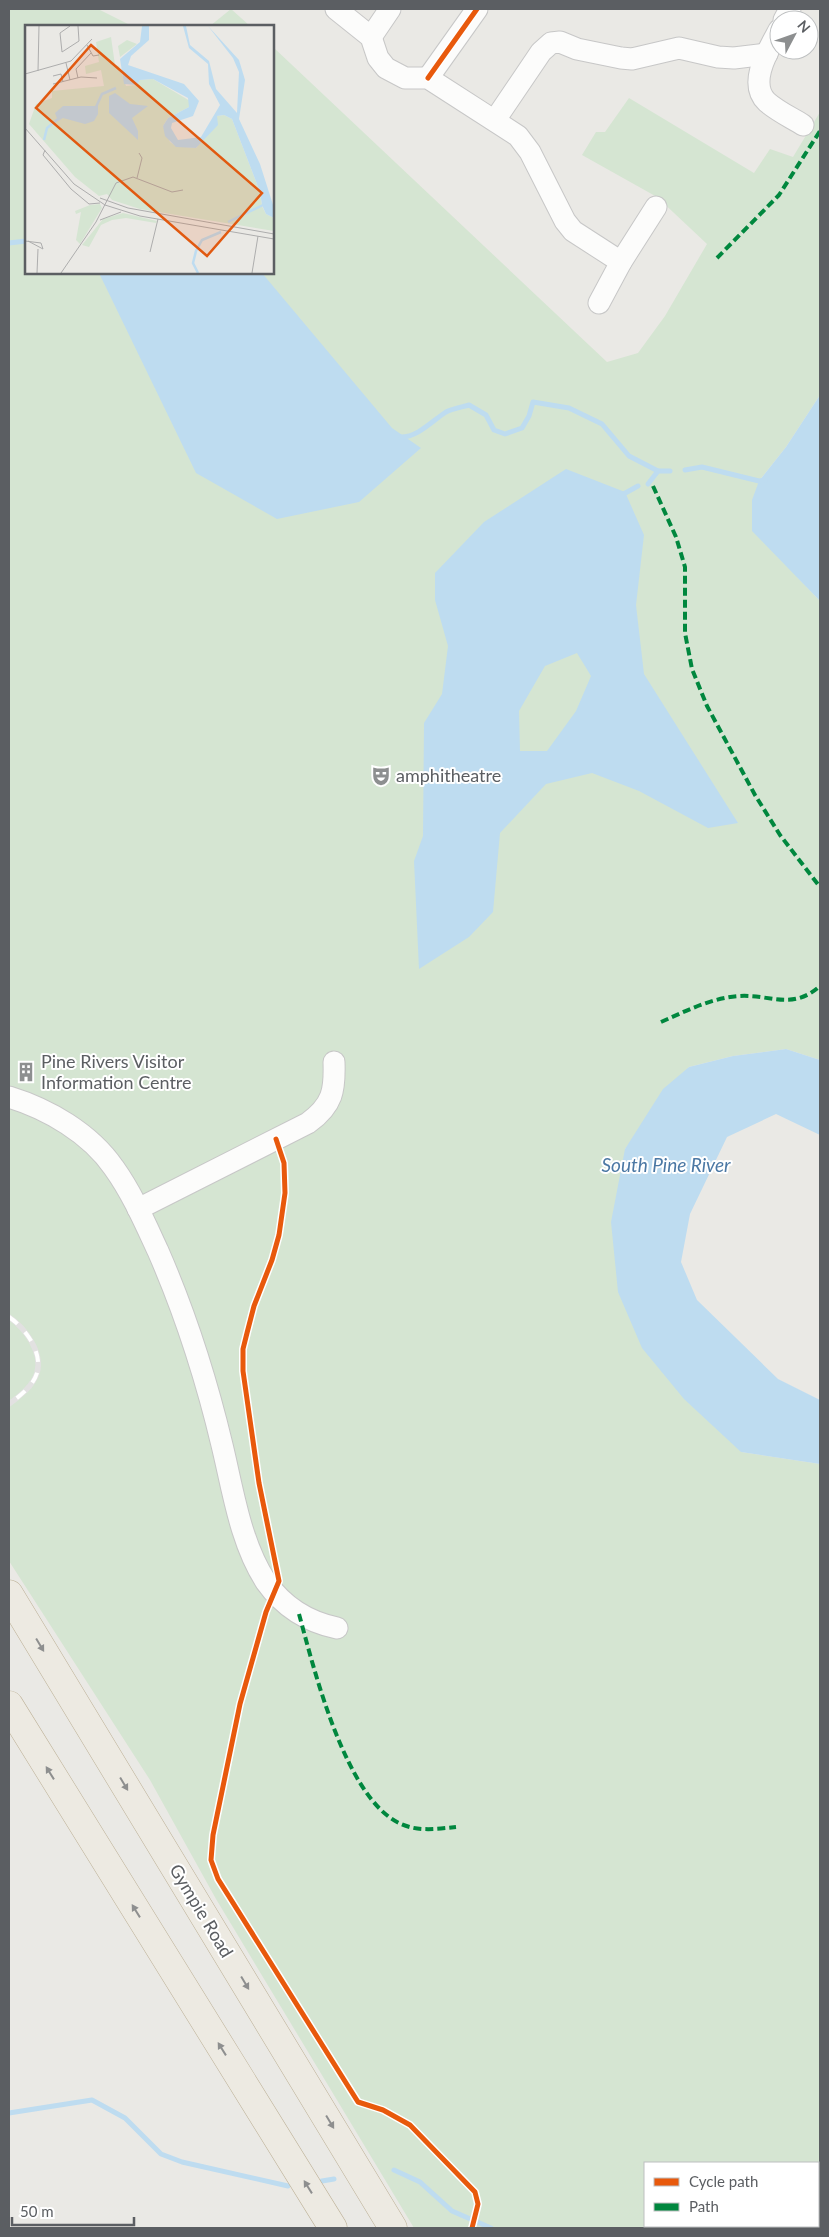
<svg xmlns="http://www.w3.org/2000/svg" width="829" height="2237" font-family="Lato,sans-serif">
<rect width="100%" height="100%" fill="#eae9e5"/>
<!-- green -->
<g fill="#d5e5d2" fill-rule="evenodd">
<path d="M9,9H98L132,26H26V272H272L273,47L607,362L638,353L665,316L707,244L657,197L582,155L596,132H605L629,98L754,173L770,149L793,157L820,112V395L786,447L759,481L798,578L820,601V1060L786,1049L733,1056L689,1067L625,1149L741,1452L820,1464V2228H414L216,1899L150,1780L9,1561ZM645,2163H818V2226H645Z"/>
<polygon points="231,9 250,26 210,26"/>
</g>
<!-- water -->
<g fill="#bedcf0" fill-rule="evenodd">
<polygon points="99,273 262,273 392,428 421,448 359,502 277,519 196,473"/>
<polygon points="820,395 820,601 752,531 752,500 759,481 786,447"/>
<path d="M566,469L625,492L644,535L636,605L644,674L738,823L708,828L639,791L592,773L546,784L500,833L493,912L469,937L419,969L414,861L423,836L424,723L442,694L448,646L435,600V573L484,522ZM577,653L591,676L576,711L547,751H520L519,711L545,666Z"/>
<polygon points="786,1049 820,1060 820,1135 776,1114 727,1137 690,1214 681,1262 697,1300 778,1379 820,1400 820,1464 741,1452 684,1399 642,1348 618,1292 611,1222 625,1149 663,1089 689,1067 733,1056"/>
</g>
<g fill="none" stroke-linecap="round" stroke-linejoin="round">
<!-- stream -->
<g stroke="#bedcf0" stroke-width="5">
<polyline points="9,243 26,241"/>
<path d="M401,437C418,437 432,421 446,412C452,409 462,407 469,405L486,415L494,430L505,434L522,428L529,416L533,402L569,408L602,424L629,456L658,471H670"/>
<polyline points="685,470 702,467 759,481 765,480"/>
<polyline points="648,484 658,471"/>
<polyline points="620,496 638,486"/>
<polyline points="9,2113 92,2100 125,2118 161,2154 182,2162 288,2186"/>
<polyline points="394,2170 420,2182 452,2211 491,2228"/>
<polyline points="322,2181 334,2179"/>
</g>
<defs>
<g id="minor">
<polyline points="336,9 371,37 378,58 386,68 405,78 428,78 518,136 530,152 565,221 573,231 621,262"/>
<polyline points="784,20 790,9"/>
<path d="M779,30C769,49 747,83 767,102C777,111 792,118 803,125"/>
<polyline points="371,37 390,9"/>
<polyline points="428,78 477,9"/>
<polyline points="495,120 541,52 551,43 560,42 577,49 621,58 632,59 679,48 718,57 734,58 767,54"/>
<polyline points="599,303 621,262 656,207"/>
<path d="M9,1097C48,1109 90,1133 114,1168C132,1193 145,1223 158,1251C186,1315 206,1378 222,1445C233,1490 240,1542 266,1582C283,1606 308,1622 337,1628"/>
<path d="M138,1209L308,1123C333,1105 335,1090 334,1062"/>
</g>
<g id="highway">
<polyline points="9,1594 393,2228"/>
<polyline points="9,1705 333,2228"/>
</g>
</defs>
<!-- minor casing -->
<use href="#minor" stroke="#c7c7c7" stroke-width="23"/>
<!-- highway casing -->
<use href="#highway" stroke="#bdb197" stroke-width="29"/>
<!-- minor -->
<use href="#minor" stroke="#fcfcfb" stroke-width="21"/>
<!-- highway -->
<use href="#highway" stroke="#edeae2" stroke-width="28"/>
<defs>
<path id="rail" d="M9,1317C25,1328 43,1352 37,1373C33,1386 20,1396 9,1404"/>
</defs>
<!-- rail casing -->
<use href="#rail" stroke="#e2e1e1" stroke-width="5.5"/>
<!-- rail -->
<use href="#rail" stroke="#fff" stroke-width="4" stroke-dasharray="11" stroke-linecap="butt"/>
<!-- quiet -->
<g stroke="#00873e" stroke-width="4" stroke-dasharray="8 4" stroke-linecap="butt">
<polyline points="717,258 779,195 820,131"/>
<polyline points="653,486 676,537 685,567 685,633 692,669 707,706 755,795 780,835 820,887"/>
<path d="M661,1022C686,1011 711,998 739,996C770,994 792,1011 820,986"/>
<path d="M299,1614C314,1669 345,1797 399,1823C417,1832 436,1829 456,1827"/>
</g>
<defs>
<g id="cycleway">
<polyline points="428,78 477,9"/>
<polyline points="276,1139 284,1163 285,1193 279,1235 272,1260 254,1306 247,1333 243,1349 243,1371 259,1483 279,1581 266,1612 240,1704 213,1835 211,1860 218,1879 358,2102 383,2110 410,2125 475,2192 478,2204 472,2228"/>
</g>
</defs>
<!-- cycleway casing -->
<use href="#cycleway" stroke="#fff" stroke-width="8"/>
<!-- cycleway -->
<use href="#cycleway" stroke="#e8590c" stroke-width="5"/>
</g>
<!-- one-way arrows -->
<defs><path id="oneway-solid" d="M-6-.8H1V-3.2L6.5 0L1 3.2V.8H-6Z" transform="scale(1.25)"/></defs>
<g fill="#8e8f8f">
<use href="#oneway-solid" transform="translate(40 1645) rotate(59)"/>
<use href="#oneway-solid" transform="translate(50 1773) rotate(-122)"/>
<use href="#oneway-solid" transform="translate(124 1784) rotate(59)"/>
<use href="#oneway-solid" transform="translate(136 1911) rotate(-122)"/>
<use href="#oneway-solid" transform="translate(245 1983) rotate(59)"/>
<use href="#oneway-solid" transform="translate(222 2049) rotate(-122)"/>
<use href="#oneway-solid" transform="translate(330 2122) rotate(59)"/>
<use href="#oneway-solid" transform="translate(308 2187) rotate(-122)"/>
</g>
<!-- icons -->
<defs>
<symbol id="theatre-bare" viewBox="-9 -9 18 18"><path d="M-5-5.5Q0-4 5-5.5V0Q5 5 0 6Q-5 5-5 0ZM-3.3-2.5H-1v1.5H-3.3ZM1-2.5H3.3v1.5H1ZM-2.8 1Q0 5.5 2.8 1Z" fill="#8d8f90" stroke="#fff" stroke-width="2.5" paint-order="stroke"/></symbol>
<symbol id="building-bare" viewBox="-9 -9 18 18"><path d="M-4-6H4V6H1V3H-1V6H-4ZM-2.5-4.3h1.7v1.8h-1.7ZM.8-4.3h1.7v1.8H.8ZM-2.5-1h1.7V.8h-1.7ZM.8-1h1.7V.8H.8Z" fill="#8d8f90" stroke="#fff" stroke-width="2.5" paint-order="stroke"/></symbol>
</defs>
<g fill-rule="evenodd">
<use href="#theatre-bare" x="367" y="762" width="28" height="28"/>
<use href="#building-bare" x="12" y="1058" width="28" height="28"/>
</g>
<g text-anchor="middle" stroke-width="4" stroke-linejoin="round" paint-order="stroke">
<!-- poi labels -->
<g font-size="18" fill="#5b5e62" stroke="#fff" text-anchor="start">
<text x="396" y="782">amphitheatre</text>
<text x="41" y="1068">Pine Rivers Visitor<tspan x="41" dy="21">Information Centre</tspan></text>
</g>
<!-- street labels -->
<g font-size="18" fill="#5b5e62" stroke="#fff">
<text transform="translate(201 1911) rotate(59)" y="6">Gympie Road</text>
</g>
<!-- water labels -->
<g font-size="19" font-style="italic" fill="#4b78a4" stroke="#fff">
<text x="666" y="1172">South Pine River</text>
</g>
</g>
<!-- overview -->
<g transform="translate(25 25)">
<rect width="249" height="249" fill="#eae9e5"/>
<path d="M86,12L90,40L94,41L101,61L112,60L115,55L128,54L165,76L164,82L143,93L138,101L145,117L151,121L171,123L192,97V91L199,90L207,94L235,167L237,181L241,189L249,193V206L115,184L87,175L82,169L74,171L50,152L4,99L11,79L27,73V66L79,61L76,45L61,49L60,41L74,37L71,17ZM102,15L112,19L95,32L93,21ZM75,179L77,183L55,219L51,215L56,187L51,189L50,186L65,180ZM98,188L132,196L131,198L101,193L87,195L76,200L64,222L57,220L78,194Z" fill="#d5e5d2"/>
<path d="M117,1H124V15L106,31L103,40L159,59L174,76L168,91L147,98L146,103L153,115L176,112L195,80L184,59L183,39L164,23L158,1H161L165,20L184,36L191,64L212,88L214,47L208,33L183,1L214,35L220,55L214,94L235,139L249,183V193L241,189L237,180L235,167L207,94L199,90L192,91L193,100L171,123L151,122L140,111L138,101L143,93L164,82L163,73L128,54L115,55L112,60L99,59L95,34L115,17ZM90,68L105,79L123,81L107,93L113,106V115L84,88V71ZM38,81H73V89L69,96L60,99L38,93L33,96L30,88Z" fill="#bedcf0"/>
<path fill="none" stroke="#bedcf0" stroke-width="2.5" d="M71,82L77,69L91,63M19,115L22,103L33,94M203,197L238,180M173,248L168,238L171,226L177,215L196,207"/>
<path fill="none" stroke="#adadad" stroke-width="1" d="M45,1L35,8L37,27L54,16L53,1M62,20L68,31L74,30M41,38L45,55M13,46L14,1M0,49L46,36L67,14M28,51L36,49L38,57M53,53L51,44L66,28M28,59L56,52L72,53M0,103L49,159L80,180L115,191L249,214M20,125L18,130L46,164L64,179L75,178M112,153L117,133L114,128M75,173L103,183L249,209M75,195L96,187M0,216L16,218L18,224L3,216M125,227L133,194M12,248L13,224M36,248L71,197L91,158L108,152L147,167L158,165M227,248L233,211"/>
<path fill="#e15910" fill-opacity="0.15" stroke="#e15910" stroke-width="2.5" d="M66,20L237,168L182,231L11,83Z"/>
<rect width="249" height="249" fill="none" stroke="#5b5e62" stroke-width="2.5"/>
</g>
<!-- border -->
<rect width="829" height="2237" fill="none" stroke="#5b5e62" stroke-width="20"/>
<!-- legend -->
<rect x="644" y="2162" width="175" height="65" fill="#ffffff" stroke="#bdbfc0"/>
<rect x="654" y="2178" width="25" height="8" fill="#e8590c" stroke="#bdbfc0"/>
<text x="689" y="2187" font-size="15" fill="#5b5e62">Cycle path</text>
<rect x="654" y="2203" width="25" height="8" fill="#00873e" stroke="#bdbfc0"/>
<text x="689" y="2212" font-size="15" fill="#5b5e62">Path</text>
<!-- north arrow -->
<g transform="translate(794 35) rotate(49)"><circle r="24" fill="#ffffff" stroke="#bdbfc0"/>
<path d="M0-4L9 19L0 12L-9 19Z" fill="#8d8f90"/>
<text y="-8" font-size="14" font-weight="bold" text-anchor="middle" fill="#5b5e62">N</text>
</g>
<!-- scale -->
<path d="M12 2217v8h122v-8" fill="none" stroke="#5b5e62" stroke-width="2.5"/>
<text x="20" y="2217" font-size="15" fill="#5b5e62" stroke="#ffffff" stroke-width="4" paint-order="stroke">50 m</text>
</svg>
